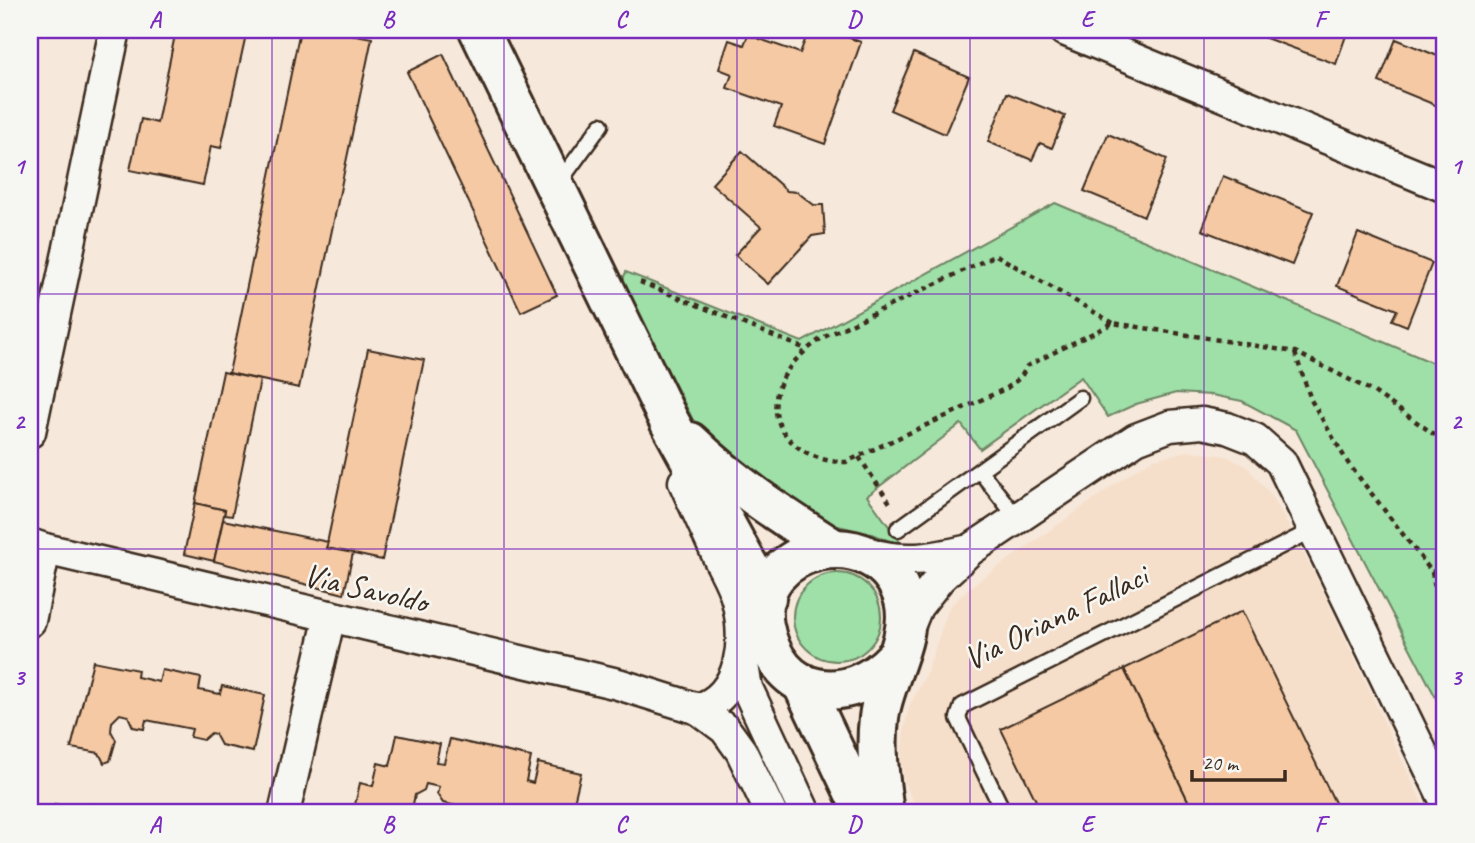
<svg xmlns="http://www.w3.org/2000/svg" width="1475" height="843" font-family="Caveat,sans-serif">
<rect width="100%" height="100%" fill="#f6e8db"/>
<filter id="ink" filterUnits="userSpaceOnUse"><feTurbulence type="fractalNoise" baseFrequency=".0143" numOctaves="2"/><feDisplacementMap in="SourceGraphic" scale="14" xChannelSelector="R" yChannelSelector="G"/><feConvolveMatrix kernelMatrix="1 2 1 2 8 2 1 2 1" color-interpolation-filters="sRGB"/></filter>
<g filter="url(#ink)">
<!-- built -->
<polygon fill="#f6dfca" points="1188,451 1226,456 1246,466 1273,497 1316,577 1427,813 919,813 904,782 901,757 904,729 909,706 926,675 949,607 970,587 1135,470 1154,459"/>
<!-- green -->
<g fill="#9fdfa8" stroke="#6d8463" stroke-width="2">
<polygon points="1055,203 1445,368 1445,715 1296,430 1242,401 1212,395 1176,393 1136,404 1108,417 1081,377 980,449 961,424 867,496 903,546 872,534 817,521 723,457 693,420 622,281 626,272 802,342"/>
<circle cx="837" cy="617" r="44"/>
</g>
<!-- building -->
<g fill="#f5c9a4" stroke="#3b2a1e" stroke-width="2">
<polygon points="176,30 247,30 221,148 211,146 203,185 130,170 141,119 157,123"/>
<polygon points="300,30 350,30 350,34 372,38 299,388 229,373"/>
<polygon points="809,30 828,30 861,42 825,144 774,126 781,107 727,88 732,74 719,69 729,40 744,45 748,35 800,53"/>
<polygon points="1244,30 1348,30 1336,64"/>
<polygon points="1396,39 1445,59 1445,109 1379,82"/>
<polygon points="914,53 969,77 945,134 890,110"/>
<polygon points="443,54 557,295 521,312 407,72"/>
<polygon points="1007,93 1065,116 1052,148 1040,143 1032,160 988,142"/>
<polygon points="1108,134 1167,159 1144,216 1084,191"/>
<polygon points="742,151 787,191 797,192 814,205 823,205 825,234 812,236 768,284 735,255 761,227 712,184"/>
<polygon points="1223,176 1313,212 1292,265 1202,230"/>
<polygon points="1358,233 1432,263 1407,326 1392,320 1397,310 1337,286"/>
<polygon points="368,349 424,360 382,560 326,548"/>
<polygon points="223,372 260,380 232,516 224,515 225,510 195,503"/>
<polygon points="195,503 225,510 214,561 184,554"/>
<polygon points="223,520 328,542 326,548 353,553 344,594 214,561"/>
<polygon points="1242,611 1340,813 1194,813 1124,669"/>
<polygon points="93,661 138,670 137,677 159,682 162,670 201,678 199,690 220,694 222,686 265,695 253,752 221,745 215,734 211,733 203,740 190,737 192,729 146,720 144,729 133,727 128,716 120,714 112,722 111,731 116,740 110,761 104,763 99,753 71,748"/>
<polygon points="1124,669 1194,813 1042,813 1001,729"/>
<polygon points="397,735 440,744 436,762 444,763 450,739 531,757 526,781 533,783 538,763 581,773 574,802 578,803 576,813 531,813 531,809 522,807 519,813 489,813 443,803 437,794 439,787 426,784 424,790 415,795 411,813 371,813 354,809 360,783 373,786 378,763 390,766"/>
<polygon points="55,804 84,811 93,804 98,813 53,813"/>
</g>
<g fill="none" stroke-linecap="round" stroke-linejoin="round">
<defs>
<g id="service">
<polyline points="558,184 601,125"/>
<polyline points="980,471 1017,518"/>
<polyline points="898,529 1080,398"/>
<polyline points="1004,813 958,718 962,706 1313,530"/>
</g>
<g id="minor">
<polyline points="1064,30 1445,187"/>
<polyline points="30,432 115,30"/>
<path d="M684,482C696,508 708,535 720,561C726,573 734,587 737,600C747,640 743,695 698,709"/>
<polyline points="30,544 45,549 30,621"/>
<polyline points="45,549 618,684 698,709 725,729 741,751 771,813"/>
<path d="M864,552C904,564 930,559 970,550"/>
<polyline points="905,636 917,607 940,578 970,550 1136,439 1170,426 1202,423 1227,428 1255,439 1281,462 1445,800"/>
<polyline points="741,654 747,688 805,813"/>
<polyline points="284,813 330,616"/>
</g>
<g id="primary">
<polyline points="479,30 669,421 766,598"/>
<path d="M690,442C733,484 781,515 831,547"/>
<polyline points="802,683 864,813"/>
<path d="M884,813C880,782 875,750 879,718C883,680 914,639 904,600C880,516 749,544 764,626C777,698 848,709 895,658"/>
</g>
</defs>
<!-- service casing -->
<use href="#service" stroke="#3b2a1e" stroke-width="19"/>
<!-- minor casing -->
<use href="#minor" stroke="#3b2a1e" stroke-width="35"/>
<!-- primary casing -->
<use href="#primary" stroke="#3b2a1e" stroke-width="44"/>
<!-- path -->
<g stroke="#3b2a1e" stroke-width="4.5" stroke-dasharray="5 5" stroke-linecap="butt">
<polyline points="640,282 806,349"/>
<path d="M1113,323L996,255L822,338C807,349 793,360 784,376C757,423 799,463 846,462L1007,388L1021,377L1027,366L1113,323L1295,352L1374,392L1445,442"/>
<polyline points="1295,353 1311,400 1348,463 1432,572 1445,645"/>
<polyline points="859,457 892,506"/>
<polyline points="1432,572 1445,567"/>
</g>
<!-- service -->
<use href="#service" stroke="#f6f6f2" stroke-width="14"/>
<!-- minor -->
<use href="#minor" stroke="#f6f6f2" stroke-width="30"/>
<!-- primary -->
<use href="#primary" stroke="#f6f6f2" stroke-width="38"/>
</g>
</g>
<!-- grid -->
<path fill="none" stroke="#7b2cbf" stroke-width="2" stroke-opacity="0.55" d="M272,30V813M504,30V813M737,30V813M970,30V813M1204,30V813M30,294H1445M30,549H1445"/>
<g text-anchor="middle" stroke-width="5" stroke-linejoin="round" paint-order="stroke">
<!-- street labels -->
<g font-size="33" fill="#3b2a1e" stroke="#f6f6f2">
<text transform="translate(366 587) rotate(13)" y="12">Via Savoldo</text>
<text transform="translate(1055 616) rotate(-26)" y="12">Via Oriana Fallaci</text>
</g>
</g>
<!-- margin -->
<rect width="1475" height="843" fill="none" stroke="#f6f6f2" stroke-width="77"/>
<!-- scale -->
<path d="M1192 770v10h93v-10" fill="none" stroke="#3b2a1e" stroke-width="3.5"/>
<text x="1202" y="770" font-size="21" fill="#3b2a1e" stroke="#f6f6f2" stroke-width="5" paint-order="stroke">20 m</text>
<rect x="38" y="38" width="1398" height="766" fill="none" stroke="#7b2cbf" stroke-width="2.5"/>
<g font-size="23" text-anchor="middle" font-weight="bold" fill="#7b2cbf">
<text x="155" y="27">A</text>
<text x="388" y="27">B</text>
<text x="621" y="27">C</text>
<text x="854" y="27">D</text>
<text x="1087" y="27">E</text>
<text x="1320" y="27">F</text>
<text x="19" y="174">1</text>
<text x="1456" y="174">1</text>
<text x="19" y="429">2</text>
<text x="1456" y="429">2</text>
<text x="19" y="685">3</text>
<text x="1456" y="685">3</text>
<text x="155" y="832">A</text>
<text x="388" y="832">B</text>
<text x="621" y="832">C</text>
<text x="854" y="832">D</text>
<text x="1087" y="832">E</text>
<text x="1320" y="832">F</text>
</g>
</svg>
